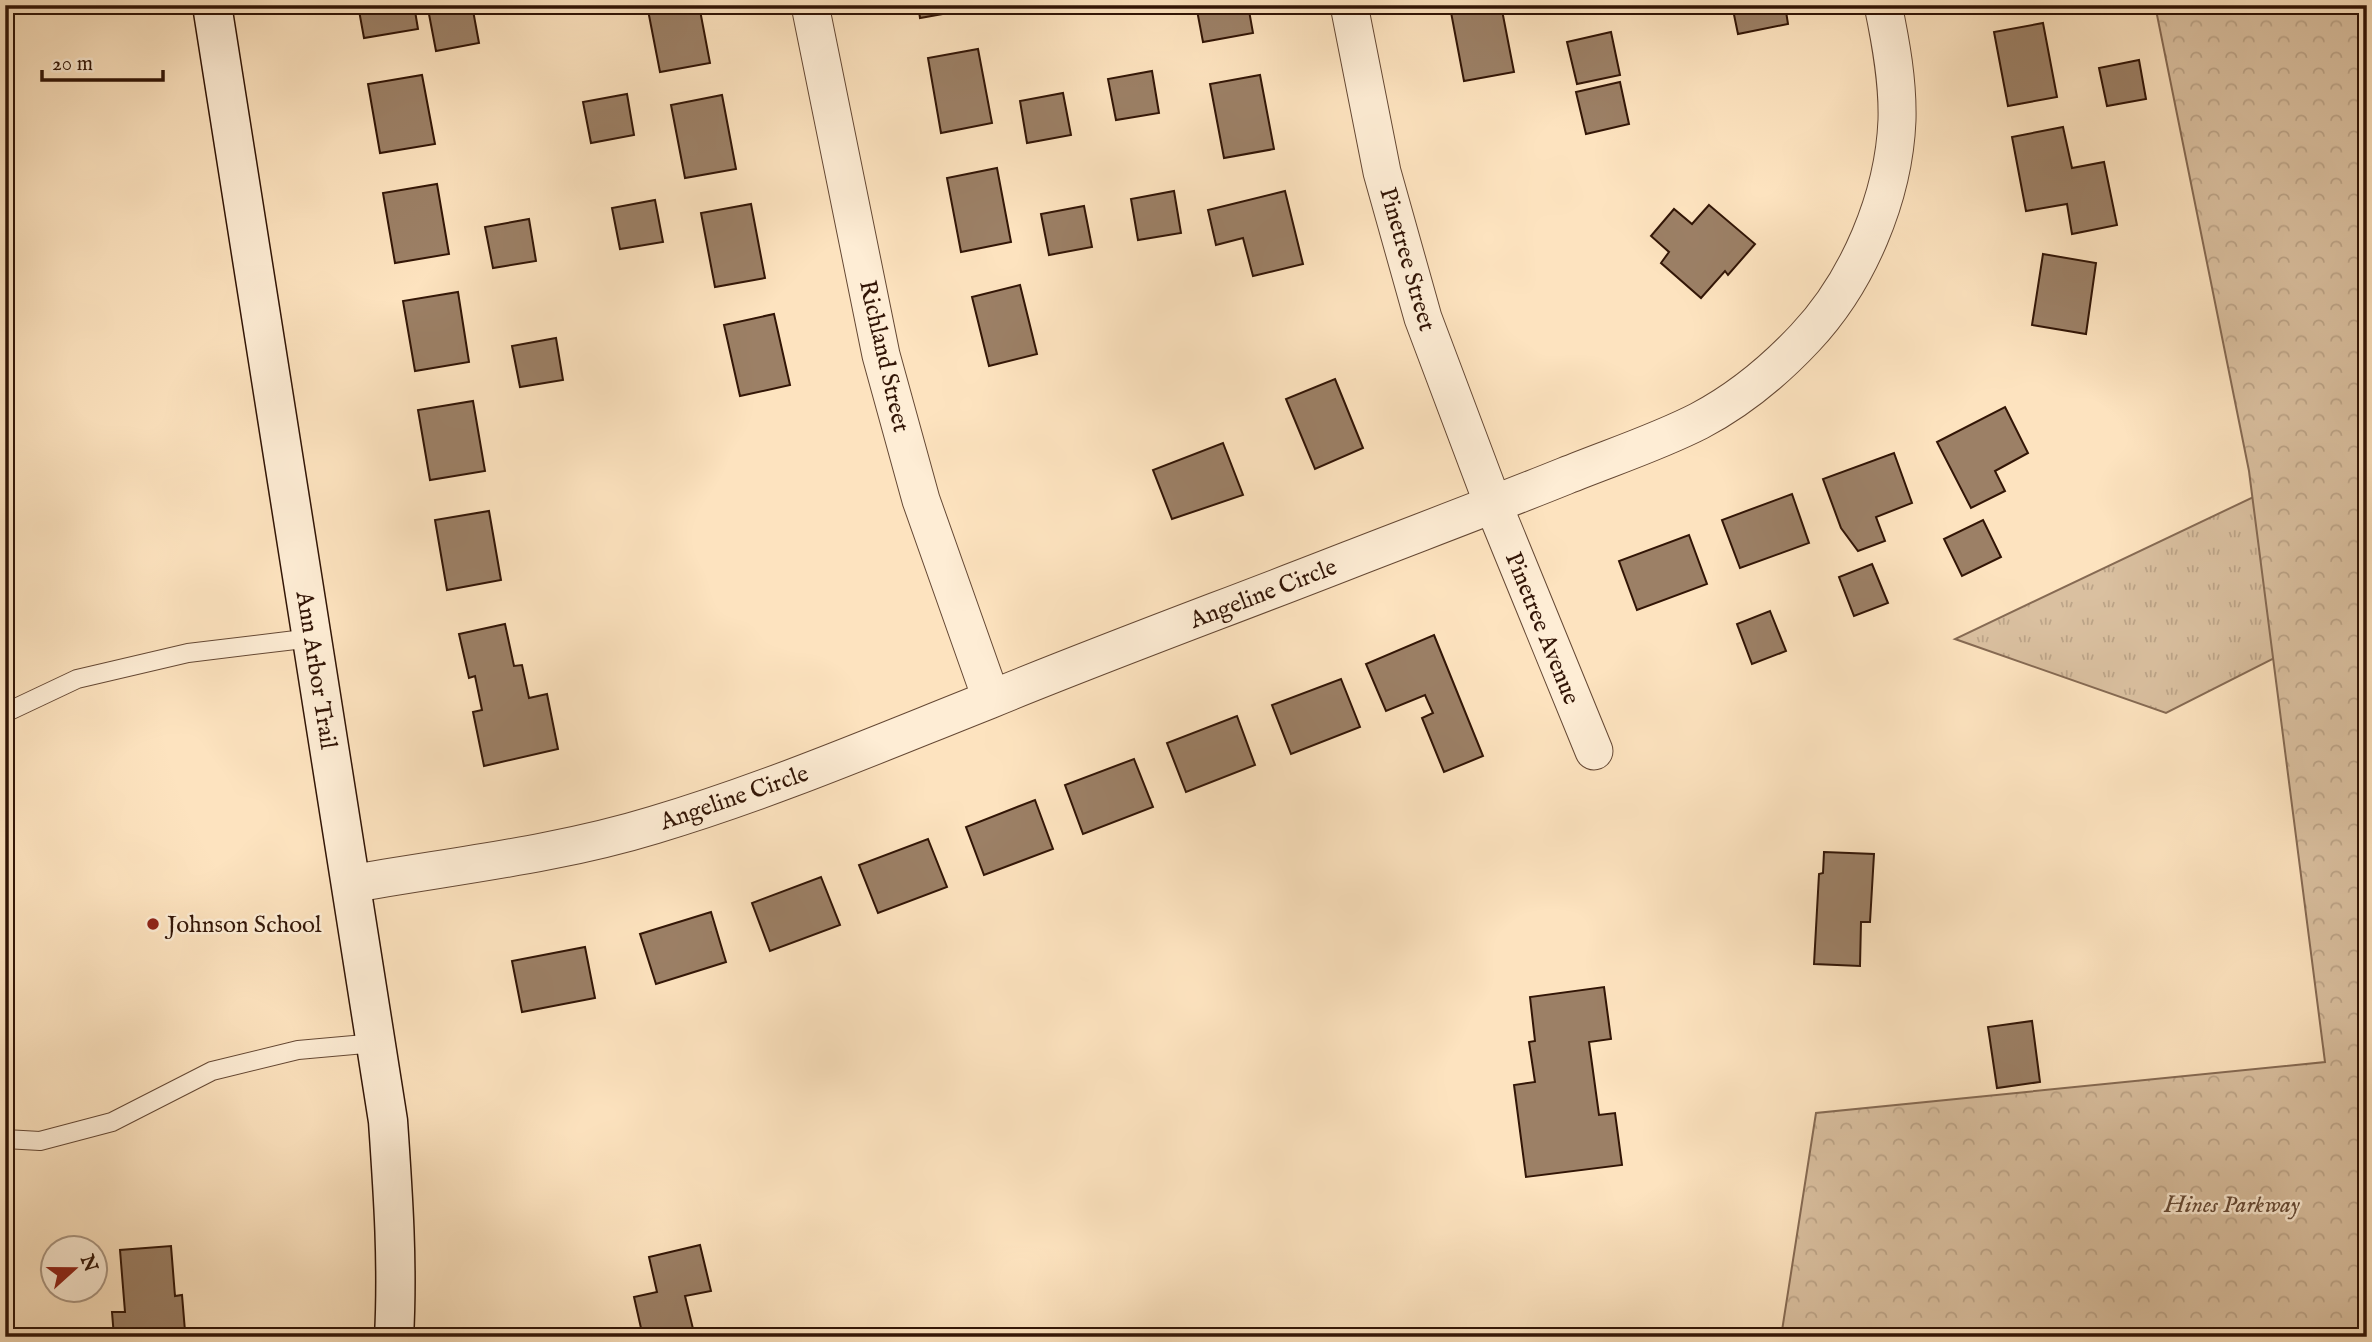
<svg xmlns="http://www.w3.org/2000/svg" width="2372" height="1342" font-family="'IM FELL English',serif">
<defs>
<pattern id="grass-tufts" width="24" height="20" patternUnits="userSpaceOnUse" patternTransform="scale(1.75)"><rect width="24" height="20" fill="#dac0a0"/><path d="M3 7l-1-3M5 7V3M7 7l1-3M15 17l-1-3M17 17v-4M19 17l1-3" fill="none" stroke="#bca488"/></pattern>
<pattern id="forest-crowns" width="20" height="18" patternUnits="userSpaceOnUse" patternTransform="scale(1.75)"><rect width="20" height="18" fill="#dac0a0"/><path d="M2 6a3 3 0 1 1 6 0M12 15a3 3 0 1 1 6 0" fill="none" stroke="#bca488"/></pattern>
</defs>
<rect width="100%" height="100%" fill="#fde3bf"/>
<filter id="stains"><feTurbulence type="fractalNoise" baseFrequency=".00286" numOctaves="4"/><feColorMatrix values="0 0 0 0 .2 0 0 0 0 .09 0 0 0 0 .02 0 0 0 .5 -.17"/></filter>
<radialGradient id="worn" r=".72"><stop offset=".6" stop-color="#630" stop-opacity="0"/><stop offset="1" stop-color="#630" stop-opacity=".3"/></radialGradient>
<!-- grass -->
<polygon fill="url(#grass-tufts)" stroke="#866a53" stroke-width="2" points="2367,443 2367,611 2166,713 1955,639"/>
<!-- forest -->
<polygon fill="url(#forest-crowns)" stroke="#866a53" stroke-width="2" points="2155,5 2367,5 2367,1337 1781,1337 1816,1113 2325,1062 2249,471"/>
<!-- building -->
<g fill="#9c8066" stroke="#321506" stroke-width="2">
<polygon points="358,5 414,5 418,29 364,38"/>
<polygon points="453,5 472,5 479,43 436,51 428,9"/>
<polygon points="647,5 699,5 710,63 660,72"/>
<polygon points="918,5 970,5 971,9 920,18"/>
<polygon points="1196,5 1248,5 1253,33 1203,42"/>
<polygon points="1459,5 1501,5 1514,72 1464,81 1450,7"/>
<polygon points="1732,5 1785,5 1788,24 1738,34"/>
<polygon points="2043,23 2057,97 2008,106 1994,32"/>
<polygon points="1611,32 1620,75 1577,84 1567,42"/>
<polygon points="978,49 992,123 941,133 928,58"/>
<polygon points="2139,60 2146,99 2107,106 2099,68"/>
<polygon points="1152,71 1159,113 1116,120 1108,79"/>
<polygon points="422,75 435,144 380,153 368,84"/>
<polygon points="1260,75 1274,149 1224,158 1210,84"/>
<polygon points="1620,82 1629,124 1586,134 1576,92"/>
<polygon points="1063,93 1071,135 1027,143 1020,101"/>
<polygon points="627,94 634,135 591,143 583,102"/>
<polygon points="722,95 736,169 685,178 671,105"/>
<polygon points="2063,127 2072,168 2104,162 2117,225 2072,234 2067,204 2026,211 2012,137"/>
<polygon points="997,168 1011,242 961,252 947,178"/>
<polygon points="437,184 449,254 395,263 383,193"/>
<polygon points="1174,191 1181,233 1138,240 1131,199"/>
<polygon points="1285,191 1303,264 1253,276 1243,238 1216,245 1208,210"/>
<polygon points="655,200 663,242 620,249 612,208"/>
<polygon points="751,204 765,278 715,287 701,213"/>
<polygon points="1709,205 1755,244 1728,275 1725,271 1701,298 1661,263 1669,252 1651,236 1674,209 1692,224"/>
<polygon points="1084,206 1092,247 1049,255 1041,214"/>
<polygon points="529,219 536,261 493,268 485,227"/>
<polygon points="2043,254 2096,263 2086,334 2032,325"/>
<polygon points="1020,285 1037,354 989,366 972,297"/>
<polygon points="458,292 469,362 415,371 403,301"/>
<polygon points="774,314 790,385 740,396 724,325"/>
<polygon points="556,338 563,380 520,387 512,346"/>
<polygon points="1335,379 1363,448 1315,469 1286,399"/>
<polygon points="473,401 485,471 430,480 418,410"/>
<polygon points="2005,407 2028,453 1995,471 2005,491 1971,508 1937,442"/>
<polygon points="1223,443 1243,495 1172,519 1153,470"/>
<polygon points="1894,453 1912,503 1876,517 1885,541 1858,551 1841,528 1823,479"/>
<polygon points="1792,494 1809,543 1740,568 1722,520"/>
<polygon points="489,511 501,580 447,590 435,520"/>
<polygon points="1983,520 2001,557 1962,576 1944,539"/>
<polygon points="1689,535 1707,584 1637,610 1619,561"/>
<polygon points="1872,564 1888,603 1854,616 1839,577"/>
<polygon points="1770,611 1786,651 1752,664 1737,624"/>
<polygon points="505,624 514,666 522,665 529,698 547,694 558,749 484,766 473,712 482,710 475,676 469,678 459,634"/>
<polygon points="1434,635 1483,756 1444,772 1422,718 1433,713 1425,695 1386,711 1366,664"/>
<polygon points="1341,679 1360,727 1291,754 1272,705"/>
<polygon points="1237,716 1255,765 1186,792 1167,743"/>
<polygon points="1134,759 1153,807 1083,834 1065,785"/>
<polygon points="1035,800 1053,849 984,875 966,827"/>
<polygon points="928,839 947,887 878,913 859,865"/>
<polygon points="1824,852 1874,854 1870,922 1861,922 1860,966 1814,964 1819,874 1823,873"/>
<polygon points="821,877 840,925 770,951 752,903"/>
<polygon points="711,912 726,962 656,984 640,934"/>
<polygon points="585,947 595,998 522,1012 512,961"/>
<polygon points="1604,987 1611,1039 1589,1042 1599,1115 1615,1113 1622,1165 1526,1177 1514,1085 1535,1082 1529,1042 1535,1041 1530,997"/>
<polygon points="2032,1021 2040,1082 1997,1088 1988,1027"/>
<polygon points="700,1245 711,1291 685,1296 695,1337 643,1337 634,1297 657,1292 649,1257"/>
<polygon points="171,1246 175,1296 182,1295 185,1331 200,1330 201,1337 114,1337 112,1312 125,1312 120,1250"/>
</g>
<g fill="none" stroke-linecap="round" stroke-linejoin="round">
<defs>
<g id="lane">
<polyline points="5,713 77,679 188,653 312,638"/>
<polyline points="5,1139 40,1141 112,1122 212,1071 298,1050 376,1043"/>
</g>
<g id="street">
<polyline points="810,5 881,355 921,500 991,698"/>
<polyline points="1349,5 1382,172 1423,318 1493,504 1594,751"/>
<path d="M351,884C452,866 556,855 654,825C768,791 878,744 989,700C1108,651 1229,607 1349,560C1421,532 1493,505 1565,476C1609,458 1656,443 1699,421C1739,400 1774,371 1805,338C1858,282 1894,197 1897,120C1898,82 1891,43 1883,5"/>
</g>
<path id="secondary" d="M212,5L388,1121C393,1193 398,1264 394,1337"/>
</defs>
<!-- lane casing -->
<use href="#lane" stroke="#654834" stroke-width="20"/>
<!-- street casing -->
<use href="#street" stroke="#654834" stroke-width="39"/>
<!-- secondary casing -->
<use href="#secondary" stroke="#321506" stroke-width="41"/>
<!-- lane -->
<use href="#lane" stroke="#feedd5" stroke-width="18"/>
<!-- street -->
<use href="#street" stroke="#feedd5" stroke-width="37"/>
<!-- secondary -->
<use href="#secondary" stroke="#feedd5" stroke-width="38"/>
</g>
<!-- markers -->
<circle fill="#8f2418" stroke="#feedd5" stroke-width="2.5" cx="153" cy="924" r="7"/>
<g text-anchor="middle" stroke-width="5" stroke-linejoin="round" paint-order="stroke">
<!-- street labels -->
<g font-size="24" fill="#321506" stroke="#feedd5">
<text transform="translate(1408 259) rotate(74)" y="8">Pinetree Street</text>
<text transform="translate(885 356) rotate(77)" y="8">Richland Street</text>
<text transform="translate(1263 593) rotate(-21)" y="8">Angeline Circle</text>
<text transform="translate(1543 628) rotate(68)" y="8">Pinetree Avenue</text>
<text transform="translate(317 670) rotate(81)" y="8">Ann Arbor Trail</text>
<text transform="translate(734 797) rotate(-19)" y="8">Angeline Circle</text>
</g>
<!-- poi labels -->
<g font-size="24" fill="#321506" stroke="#feedd5" text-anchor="start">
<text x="167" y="932">Johnson School</text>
</g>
<!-- park labels -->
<g font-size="24" font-style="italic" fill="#644834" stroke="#feedd5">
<text x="2232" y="1212">Hines Parkway</text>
</g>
</g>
<!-- margin -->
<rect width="2372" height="1342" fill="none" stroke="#fde3bf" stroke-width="28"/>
<rect x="7" y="7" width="2358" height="1328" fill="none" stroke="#321506" stroke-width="3.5"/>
<rect x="14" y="14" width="2344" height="1314" fill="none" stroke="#321506" stroke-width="2"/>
<!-- north arrow -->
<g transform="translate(74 1269) rotate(69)"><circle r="33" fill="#feedd5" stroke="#ac9782" stroke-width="2"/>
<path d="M0-5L12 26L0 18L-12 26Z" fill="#8f2418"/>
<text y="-10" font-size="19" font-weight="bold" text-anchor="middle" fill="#321506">N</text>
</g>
<!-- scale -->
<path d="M42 70v10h121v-10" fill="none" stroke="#321506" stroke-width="3.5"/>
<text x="52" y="70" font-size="21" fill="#321506" stroke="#feedd5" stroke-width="5" paint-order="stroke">20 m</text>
<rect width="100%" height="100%" filter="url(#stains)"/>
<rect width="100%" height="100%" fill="url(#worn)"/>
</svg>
